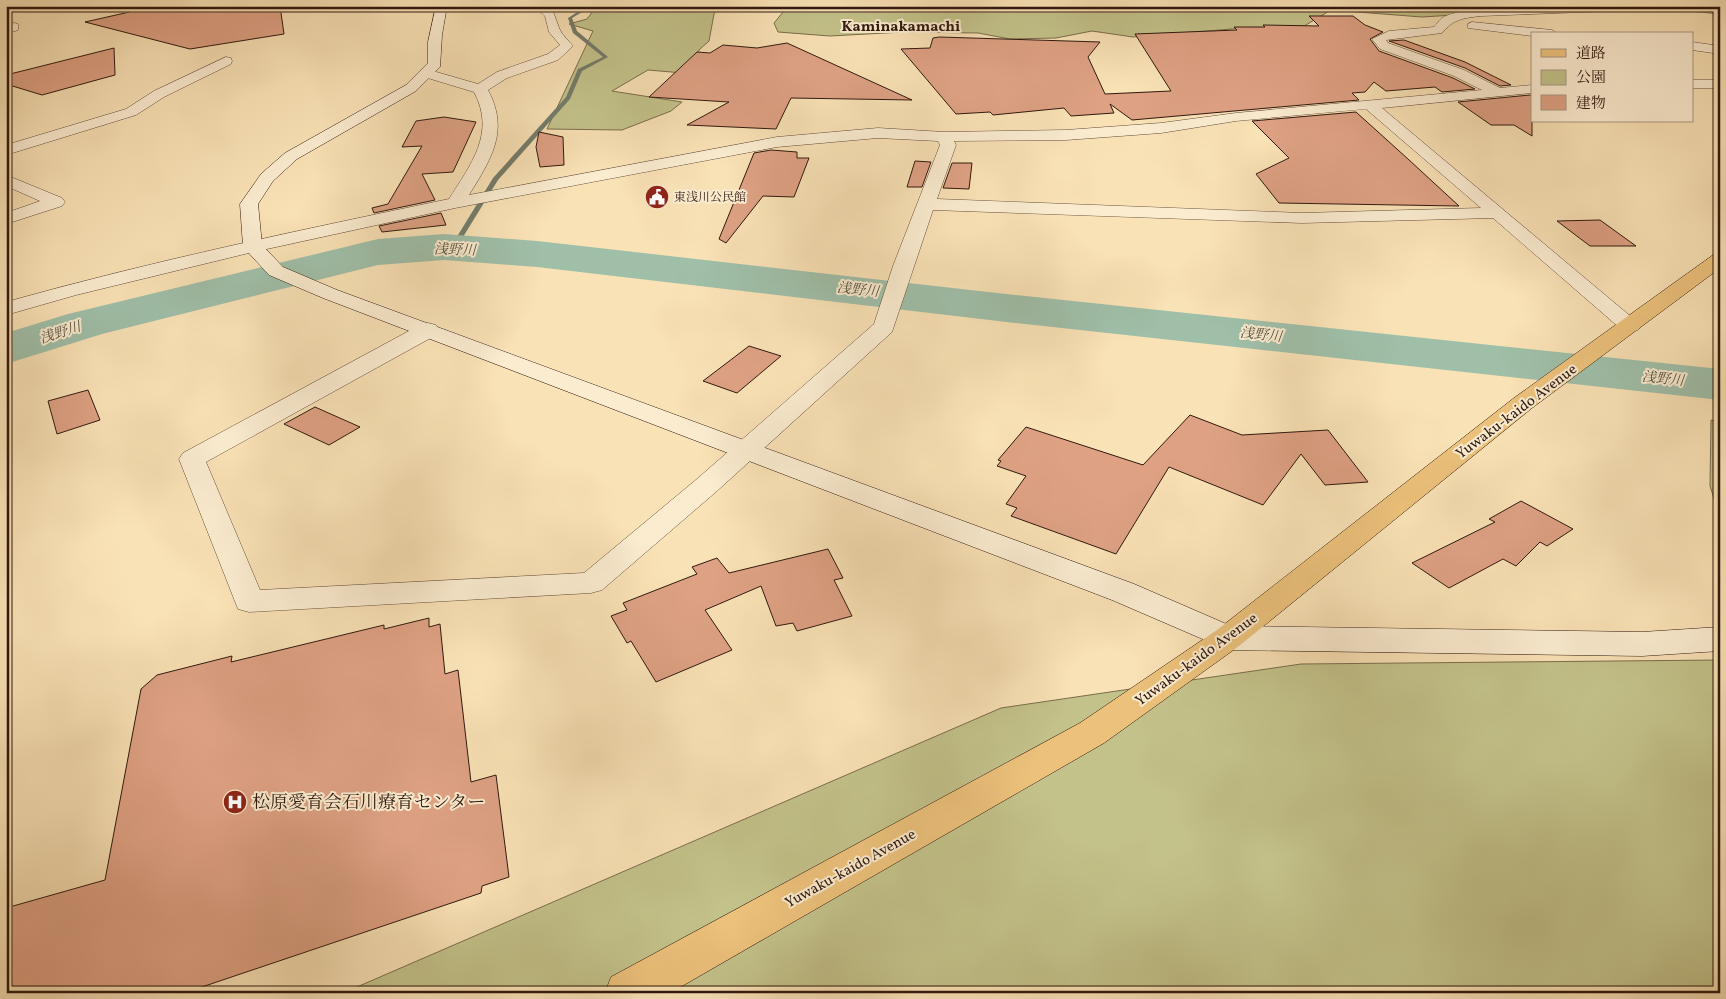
<svg xmlns="http://www.w3.org/2000/svg" width="1726" height="999" viewBox="0 0 1726 999" font-family="Vollkorn,'Noto Serif JP',serif">
<rect width="100%" height="100%" fill="#f9e2b6"/>
<filter id="stains"><feTurbulence type="fractalNoise" baseFrequency=".004" numOctaves="4"/><feColorMatrix values="0 0 0 0 .2 0 0 0 0 .09 0 0 0 0 .02 0 0 0 .5 -.17"/></filter>
<radialGradient id="worn" r=".72"><stop offset=".6" stop-color="#630" stop-opacity="0"/><stop offset="1" stop-color="#630" stop-opacity=".3"/></radialGradient>
<g fill="#c3c28a" stroke="#7a6d4c">
<polygon points="597,6 719,6 714,14 709,41 700,49 683,73 648,70 612,91 682,102 671,111 622,130 547,129 593,31 569,24 587,19"/>
<polygon points="788,6 1720,6 1720,14 1681,10 1567,8 1422,17 1331,10 1301,28 1244,28 1133,37 1092,31 1056,38 1010,39 978,33 904,32 830,36 778,32 774,23"/>
<polygon points="1711,420 1720,422 1720,517 1710,486"/>
<polygon points="1720,660 1720,993 343,993 1001,708 1301,664"/>
</g>
<g fill="none" stroke-linecap="round" stroke-linejoin="round">
<polygon fill="#737c6b" fill-rule="evenodd" points="587,6 592,6 572,18 577,31 608,57 582,71 570,99 498,180 463,237 446,248 442,248 442,246 458,235 493,178 566,97 578,69 603,57 573,33 568,18"/>
<polygon fill="#9fbfa9" fill-rule="evenodd" points="444,234 537,241 1015,295 1720,369 1720,400 1015,323 537,267 444,260 378,265 102,334 6,364 6,333 68,314 378,239"/>
</g>
<g fill="#dea184" stroke="#30180e">
<polygon points="156,6 280,6 284,34 190,49 85,22"/>
<polygon points="1309,16 1353,16 1365,25 1383,32 1370,39 1379,51 1453,78 1475,89 1442,92 1435,87 1386,91 1374,82 1365,92 1352,93 1359,100 1132,120 1110,104 1114,113 1071,116 1064,108 993,115 990,112 956,114 901,49 930,48 933,38 939,37 1100,42 1088,57 1105,94 1171,91 1135,34 1237,30 1234,27 1265,27 1263,25 1319,26"/>
<polygon points="1404,40 1465,62 1511,85 1500,86 1465,68 1389,41"/>
<polygon points="787,43 912,100 791,98 776,129 687,125 729,102 649,97 697,52 710,53 723,45 757,48"/>
<polygon points="114,48 115,75 42,95 6,84 6,75"/>
<polygon points="1530,95 1532,96 1532,136 1514,125 1491,125 1458,102"/>
<polygon points="1356,112 1408,159 1459,206 1279,203 1256,174 1289,158 1252,121"/>
<polygon points="444,117 476,122 453,172 422,174 435,200 374,213 372,208 388,204 422,146 402,147 416,121"/>
<polygon points="539,132 563,137 564,165 540,167 536,147"/>
<polygon points="771,150 797,152 797,158 809,158 794,197 763,196 726,243 719,239 754,153"/>
<polygon points="915,161 931,162 922,187 907,187"/>
<polygon points="952,163 972,163 969,189 943,188"/>
<polygon points="441,213 446,225 382,232 379,226"/>
<polygon points="1600,220 1636,246 1590,246 1557,221"/>
<polygon points="749,346 781,356 737,393 703,381"/>
<polygon points="88,390 100,420 57,434 48,401"/>
<polygon points="315,407 360,427 329,445 284,424"/>
<polygon points="1190,415 1242,435 1328,430 1368,482 1325,485 1301,454 1263,505 1169,467 1116,554 1011,516 1017,508 1006,504 1026,476 997,466 1001,461 998,460 1026,427 1143,465"/>
<polygon points="1521,501 1573,529 1547,546 1540,542 1516,566 1503,559 1449,588 1412,563 1495,522 1489,519"/>
<polygon points="828,549 843,578 834,580 852,616 797,631 793,623 776,626 761,586 705,610 732,650 656,682 631,641 627,643 611,616 627,610 623,603 697,574 692,567 717,558 729,573"/>
<polygon points="429,618 429,627 440,624 445,674 458,670 471,782 496,775 509,877 482,886 481,893 184,993 6,993 6,908 105,880 141,689 157,675 232,656 231,662 384,625 384,629"/>
</g>
<g fill="none" stroke-linecap="round" stroke-linejoin="round">
<g stroke="#624a38" stroke-width="1">
<g id="street">
<path d="M533,6C556,6 552,11 560,30C563,36 569,41 573,46L558,60L507,78L488,90C510,131 491,159 469,195L777,137L878,128L944,132L1066,130L1161,123L1236,113L1482,90L1454,76L1380,49L1372,39L1389,31L1434,27C1437,24 1439,20 1442,18C1474,0 1622,6 1666,6L1661,9L1481,16C1464,18 1453,19 1442,33L1386,40L1388,43L1464,70L1500,88L1532,85V93L1382,108L1641,325L1638,330L1630,332L1622,330L1493,218L1302,223L933,210L892,332L717,491L602,590L591,593L249,612L238,609L179,459L183,453L420,325L428,323L436,325L439,330L436,335L206,462L260,590L584,573L697,479L874,324L893,266L940,145L938,141L878,138L777,147L455,208L253,252L76,295L6,315V302C152,261 301,230 449,199C471,164 496,133 474,92L421,76L419,73L426,69L478,84L497,72L548,54L560,45L549,32L545,16ZM1366,109L1481,208L1302,213L937,199L956,145L954,141L1066,140L1161,133L1236,121Z"/>
<polygon points="1472,22 1552,30 1558,34 1532,34 1532,36 1468,28 1468,24"/>
<polygon points="14,23 18,24 18,30 6,34 6,26"/>
<polygon points="1692,42 1720,46 1720,54 1692,50"/>
<polygon points="226,57 231,58 232,61 231,64 164,97 136,115 6,155 6,145 126,109 154,91"/>
<rect x="1692" y="80" width="28" height="8"/>
<polygon points="6,175 62,198 65,202 62,206 6,224 6,213 40,201 6,186"/>
</g>
</g>
<g stroke="#30180e" stroke-width="1">
<polygon id="secondary" points="436,6 447,6 442,35 440,67 416,91 297,159 273,181 258,204 262,245 283,267 337,290 1134,584 1231,626 1642,632 1720,627 1720,651 1642,656 1228,650 1112,600 323,298 269,275 246,250 243,246 240,204 261,174 285,153 406,85 428,63 428,42"/>
</g>
<g stroke="#30180e" stroke-width="1">
<polygon id="primary" points="1720,253 1720,268 1532,408 1239,646 1104,743 670,993 605,993 611,977 1080,723 1217,630 1514,398 1713,255"/>
</g>
<use href="#street" fill="#fbecd0" fill-rule="evenodd"/>
<use href="#secondary" fill="#fbecd0" fill-rule="evenodd"/>
<use href="#primary" fill="#ecc17b" fill-rule="evenodd"/>
</g>
<defs>
<g id="civic-disc" transform="scale(1.25)"><circle r="9.5" fill="#8f2418" stroke="#fbecd0"/><path d="M-.6-6.5H3V-4.5H.6V-3L4-1V1h2V6H-6V1h2V-1L-.6-3ZM-1.2 2.5V6h2.4V2.5Z" fill="#fff"/></g>
<g id="hospital-disc" transform="scale(1.25)"><circle r="9.5" fill="#8f2418" stroke="#fbecd0"/><path d="M-5-5h3v3.5h4V-5h3V5h-3V1.5h-4V5h-3Z" fill="#fff"/></g>
</defs>
<g fill-rule="evenodd">
<use href="#civic-disc" x="657" y="197"/>
<use href="#hospital-disc" x="235" y="802"/>
</g>
<g text-anchor="middle" stroke-width="4" stroke-linejoin="round" paint-order="stroke">
<g font-size="12" fill="#30180e" stroke="#fbecd0" text-anchor="start">
<text x="674" y="201">東浅川公民館</text>
</g>
<g font-size="14" font-style="italic" fill="#575244" stroke="#fbecd0">
<text transform="translate(455 249) rotate(2)" y="5">浅野川</text>
<text transform="translate(858 289) rotate(6)" y="5">浅野川</text>
<text transform="translate(60 332) rotate(-18)" y="5">浅野川</text>
<text transform="translate(1261 334) rotate(6)" y="5">浅野川</text>
<text transform="translate(1663 378) rotate(6)" y="5">浅野川</text>
</g>
<g font-size="15" font-weight="bold" fill="#30180e" stroke="#fbecd0">
<text x="901" y="31">Kaminakamachi</text>
</g>
<g font-size="15" fill="#30180e" stroke="#fbecd0">
<text transform="translate(1516 411) rotate(-37)" y="5">Yuwaku-kaido Avenue</text>
<text transform="translate(1196 659) rotate(-36)" y="5">Yuwaku-kaido Avenue</text>
<text transform="translate(850 868) rotate(-29)" y="5">Yuwaku-kaido Avenue</text>
</g>
<g font-size="18" fill="#30180e" stroke="#fbecd0" text-anchor="start">
<text x="252" y="808">松原愛育会石川療育センター</text>
</g>
</g>
<rect width="1726" height="999" fill="none" stroke="#f9e2b6" stroke-width="25"/>
<rect x="8" y="8" width="1711" height="984" fill="none" stroke="#30180e" stroke-width="2.5"/>
<rect x="12" y="12" width="1701" height="974" fill="none" stroke="#30180e"/>
<rect x="1531" y="32" width="162" height="90" fill="#fbecd0" stroke="#aa9782"/>
<rect x="1541" y="49" width="25" height="8" fill="#ecc17b" stroke="#aa9782"/>
<text x="1576" y="58" font-size="15" fill="#30180e">道路</text>
<rect x="1541" y="70" width="25" height="15" fill="#c3c28a" stroke="#aa9782"/>
<text x="1576" y="82" font-size="15" fill="#30180e">公園</text>
<rect x="1541" y="95" width="25" height="15" fill="#dea184" stroke="#aa9782"/>
<text x="1576" y="108" font-size="15" fill="#30180e">建物</text>
<rect width="100%" height="100%" filter="url(#stains)"/>
<rect width="100%" height="100%" fill="url(#worn)"/>
</svg>
